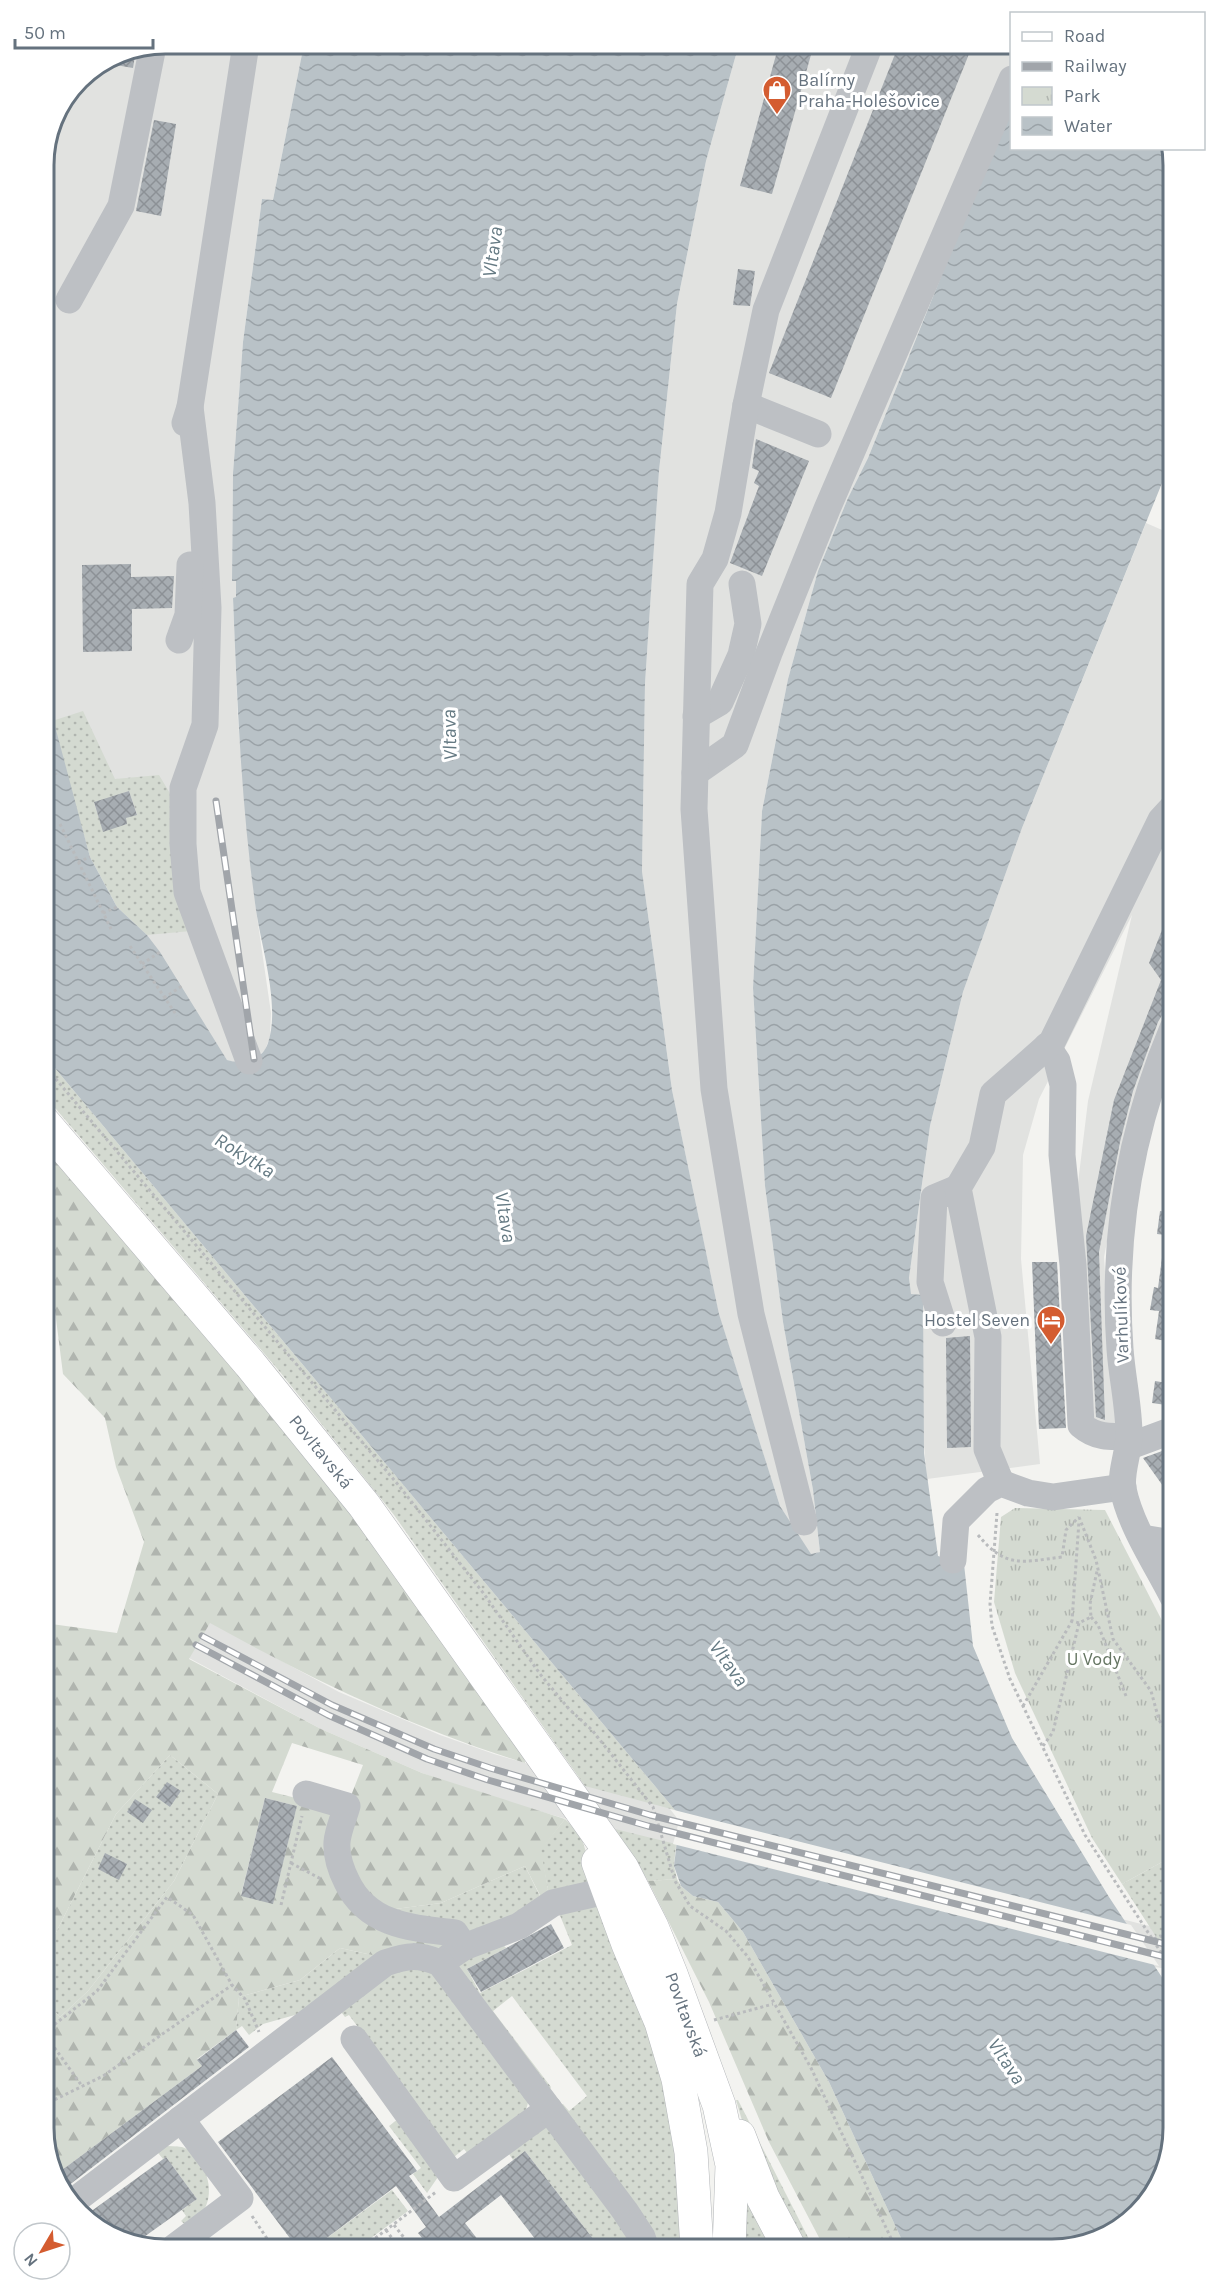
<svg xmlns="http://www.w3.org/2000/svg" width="1217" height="2293" viewBox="0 0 1217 2293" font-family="Karla,sans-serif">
<defs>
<pattern id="grass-dots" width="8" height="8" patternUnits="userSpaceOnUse" patternTransform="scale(1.5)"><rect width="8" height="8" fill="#d4dad1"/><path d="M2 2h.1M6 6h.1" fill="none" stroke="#b0b5af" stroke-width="1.8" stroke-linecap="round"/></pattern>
<pattern id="forest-firs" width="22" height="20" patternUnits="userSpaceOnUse" patternTransform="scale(1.5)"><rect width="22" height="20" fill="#d4dad1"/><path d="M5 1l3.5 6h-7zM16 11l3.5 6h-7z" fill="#b0b5af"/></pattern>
<pattern id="park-tufts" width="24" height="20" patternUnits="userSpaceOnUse" patternTransform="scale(1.5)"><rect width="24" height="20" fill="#d4dad1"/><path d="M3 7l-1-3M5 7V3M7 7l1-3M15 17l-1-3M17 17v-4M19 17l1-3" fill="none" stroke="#b0b5af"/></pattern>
<pattern id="water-waves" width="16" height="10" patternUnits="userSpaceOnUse" patternTransform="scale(1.5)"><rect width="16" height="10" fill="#b9c2c7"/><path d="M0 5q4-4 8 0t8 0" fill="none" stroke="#9aa2a7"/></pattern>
<pattern id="building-cross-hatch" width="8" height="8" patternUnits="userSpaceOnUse" patternTransform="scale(1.5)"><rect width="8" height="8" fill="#a7adb2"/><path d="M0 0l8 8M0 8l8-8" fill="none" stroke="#8c9196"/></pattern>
</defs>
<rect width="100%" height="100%" fill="#f3f3f0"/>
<g fill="#e1e2e0">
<polygon points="165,44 304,44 273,200 262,199 243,342 233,473 232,581 236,581 236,598 233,598 238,721 255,903 271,1013 270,1037 265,1050 254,1059 239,1064 227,1060 147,935 117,907 78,806 44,685 44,157 53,118 79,79 119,53"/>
<polygon points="739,44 1011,44 1011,103 868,458 848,498 818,571 788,679 762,811 753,988 765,1186 783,1322 813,1490 820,1552 811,1555 780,1506 719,1315 672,1090 642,871 645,684 659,471 677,304 706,161"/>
<polygon points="1173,521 1173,1011 1154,1051 1127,1138 1104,1257 1116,1429 1078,1434 1068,1265 1088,1101 1132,915 1039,1099 1023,1155 1021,1259 1040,1464 927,1479 909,1278 930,1126 963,992 1022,828 1146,523 1169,533"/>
<polygon points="210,1622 339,1692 440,1735 494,1754 653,1800 1173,1932 1173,1970 1113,1960 644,1841 483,1795 422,1773 321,1729 189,1658"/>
</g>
<g fill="url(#grass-dots)" fill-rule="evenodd">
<path d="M83,711L115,779L159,775L171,795L191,931L147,935L117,907L90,857L52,721ZM129,791L137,814L126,818L127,824L103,831L94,803Z"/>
<polygon points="44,1055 675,1810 585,1786 394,1515 280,1372 44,1095"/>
<polygon points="170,1755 218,1794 174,1881 88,1991 60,2017 44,1999 44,1956 116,1814"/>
<polygon points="565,1819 580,1833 596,1884 462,1941 380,1911 441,1903 525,1866 541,1898 548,1889 540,1850"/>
<polygon points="615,1829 676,1844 674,1866 677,1879 648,1881"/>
<polygon points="1173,1856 1173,1963 1122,1884"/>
<polygon points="574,1907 603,1907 633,1984 671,2102 686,2249 649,2249 554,2105 563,2104 569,2111 587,2096 512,1996 493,2011 551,2087 547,2096 453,1967 499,1940 506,1948 467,1969 480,1993 572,1945 559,1913"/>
<polygon points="340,1948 381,1957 309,2011 263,2024 249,2035 242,2026 236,2030 239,1997 300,1980"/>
<polygon points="428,1967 529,2099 526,2110 468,2154 464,2149 454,2157 349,2015 345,2017 338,2008 392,1969"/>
<polygon points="736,2100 738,2100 814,2249 801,2249 749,2144"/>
<polygon points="398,2119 440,2174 427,2193 413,2174 421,2168 389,2126"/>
<polygon points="548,2127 616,2213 635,2249 601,2249 525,2151 513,2160 509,2154 529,2128"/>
<path d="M163,2146C169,2146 176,2146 182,2147C203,2154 215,2186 206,2206C203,2213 192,2220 186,2225L181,2221L186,2216L182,2210L197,2199L166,2157L163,2159L154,2148Z"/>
<polygon points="392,2190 408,2211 356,2249 312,2249"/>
<polygon points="745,2197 774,2249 741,2249"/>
</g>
<g fill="url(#forest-firs)" fill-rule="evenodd">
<path d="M44,1145L224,1348L395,1573L524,1749L525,1763C413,1728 311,1679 210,1623L189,1659L321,1729L422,1773L565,1819L541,1850L548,1889L542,1899L525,1866L441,1903L380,1911L447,1942L448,1951L381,1957L340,1948L300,1980L239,1997L236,2030L197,2059L202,2066L54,2176L44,2128V1999L60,2017L88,1991L174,1881L218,1794L170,1755L116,1814L44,1956V1623L117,1633L144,1542L116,1467L105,1418L63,1374L53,1295L44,1304ZM292,1743L363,1765L347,1806L340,1809L272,1792ZM265,1798L297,1806L273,1903L241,1895Z"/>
<polygon points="677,1879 681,1886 693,1896 718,1902 743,1932 829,2082 906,2249 825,2249 769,2142 709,2002 648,1881"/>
</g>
<polygon fill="url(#park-tufts)" points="1015,1508 1105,1510 1173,1642 1173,1856 1122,1884 1092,1838 1015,1673 994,1602 1001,1517"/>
<path fill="url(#water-waves)" d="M304,44H739L706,161L677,304L659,471L645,684L642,871L672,1090L719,1314L780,1506L811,1554L820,1552L813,1490L783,1322L765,1186L753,988L762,811L788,679L818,571L848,498L868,458L1011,103L1012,148L1170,149L1173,165V456L1022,828L963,992L930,1126L909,1278L911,1294L923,1295L924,1453L938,1556L964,1564L973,1646L1012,1738L1109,1897L1173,1994V2128L1153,2196L1099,2240L1052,2249H906L829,2082L743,1932L718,1902L693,1896L681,1886L674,1866L680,1816L44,1055V685L90,857L117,907L147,935L160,952L227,1060C242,1065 262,1061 268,1043C281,1004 260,944 255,903C241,802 237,699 233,598L236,597V581H232L233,473L243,342L262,199L273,200Z"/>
<polygon fill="#f3f3f0" points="670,1809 1131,1925 1159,1966 673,1844 678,1825 677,1818"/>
<g fill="url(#building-cross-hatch)">
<polygon points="779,44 814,44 772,194 740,186"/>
<polygon points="899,44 973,44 831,398 769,373"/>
<polygon points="136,49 133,68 104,63 119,53"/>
<polygon points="154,120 176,124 161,216 136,211"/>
<polygon points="738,269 755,271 750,306 733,305"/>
<polygon points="756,439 809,461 762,576 730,563 759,486 754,483 759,471 752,468"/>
<polygon points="131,564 131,577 174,576 172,608 132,609 132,651 83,652 82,565"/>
<polygon points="129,791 137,815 126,818 127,824 103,832 94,802"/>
<polygon points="1173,902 1173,997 1158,1022 1133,1091 1120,1142 1099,1252 1105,1420 1096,1417 1086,1236 1114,1100 1161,980 1149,963"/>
<polygon points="1160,1211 1173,1213 1173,1236 1157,1234"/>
<polygon points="1164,1243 1173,1244 1173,1342 1155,1339 1159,1311 1150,1310 1154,1287 1158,1288"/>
<polygon points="1032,1262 1057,1262 1066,1428 1039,1429"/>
<polygon points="970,1336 971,1447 947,1448 946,1338"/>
<polygon points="1155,1381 1173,1384 1173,1406 1152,1403"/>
<polygon points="1173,1447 1173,1500 1143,1458"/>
<polygon points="167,1782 181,1791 170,1807 156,1797"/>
<polygon points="265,1798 297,1806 273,1904 241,1896"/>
<polygon points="135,1799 152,1810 143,1823 127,1812"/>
<polygon points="105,1853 127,1864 119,1880 98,1869"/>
<polygon points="551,1924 564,1948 481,1992 467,1969"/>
<polygon points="236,2030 249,2047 64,2189 54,2176 202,2066 197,2060"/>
<polygon points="332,2057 417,2171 409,2176 439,2217 525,2151 601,2249 543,2249 501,2195 465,2223 485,2249 431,2249 418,2233 426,2227 396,2186 312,2249 298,2249 218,2142"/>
<polygon points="166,2157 197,2199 137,2242 97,2229 86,2215"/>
</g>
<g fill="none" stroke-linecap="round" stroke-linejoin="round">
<g stroke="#b3b6b9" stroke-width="34">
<g id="major">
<path id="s1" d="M44,1123L250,1364L364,1505L622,1868L652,1927L671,1974L719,2105L732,2165L729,2249"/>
<polyline points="598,1862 628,1944 661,2022 678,2079 691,2152 697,2249"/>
<polyline points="739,2136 763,2198 790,2249"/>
</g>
</g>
<g stroke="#b9bbbd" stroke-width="3" stroke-dasharray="3 3" stroke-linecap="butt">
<polyline points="44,723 52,721"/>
<polyline points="44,739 56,775"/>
<polyline points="60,824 111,929"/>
<polyline points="78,862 90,857"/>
<polyline points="103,913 117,907"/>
<polyline points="130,946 177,1016"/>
<polyline points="142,964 160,952"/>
<polyline points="164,998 182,986"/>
<polyline points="44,1065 400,1487 484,1594 540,1674 569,1709 592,1730 653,1807 675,1881 690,1906 726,1931 748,1957 811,2068 896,2249"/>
<polyline points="997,1513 990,1604 992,1626 1010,1679 1085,1835 1173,1971"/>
<polyline points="1079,1517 1096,1560 1113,1639 1151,1691 1159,1720 1173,1741"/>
<path d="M978,1535C1006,1569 1022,1562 1062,1557L1066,1530L1079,1517"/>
<polyline points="1091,1617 1098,1625 1126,1696"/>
<polyline points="1079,1623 1072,1621 1079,1521"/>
<polyline points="1023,1706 1072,1621"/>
<polyline points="1043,1746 1053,1732 1079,1623 1091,1617 1090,1604 1097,1571"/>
<polyline points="291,1863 321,1879"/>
<polyline points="281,1905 302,1816"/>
<polyline points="1154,1939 1160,1936 1173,1939"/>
<polyline points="714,2020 773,2004"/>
<polyline points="44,2030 50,2028 97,1991 167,1897 193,1915 232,1985 245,1999 259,2032"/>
<polyline points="44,2033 82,2086"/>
<polyline points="44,2105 103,2076 232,1985"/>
<polyline points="252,2216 274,2249"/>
<polyline points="394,2225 413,2249"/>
<polyline points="386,2230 400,2249"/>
<polyline points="361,2249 436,2192"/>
</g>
<g stroke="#bdc0c4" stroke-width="27">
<polyline points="69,300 121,206 153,46"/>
<polyline points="746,405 818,434"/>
<polyline points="190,407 202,503 208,608 205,725 183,788 183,844 187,892 249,1061"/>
<polyline points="185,423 190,407 246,44"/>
<polyline points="179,640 188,615 190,565"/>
<polyline points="696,716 720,702 741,655 748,624 742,584"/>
<polyline points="695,773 735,745 769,653 827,509 1012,79"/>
<path d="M1047,1046L1057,1061L1063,1085L1062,1155L1073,1265L1081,1425C1096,1438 1110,1437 1129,1436"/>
<polyline points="943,1323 930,1282 934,1198 958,1188"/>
<polyline points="1127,1447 1173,1430"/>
<polyline points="1001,1483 987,1449 988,1337 958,1188 982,1147 993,1094 1052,1042 1161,820 1173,807"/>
<polyline points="804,1522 751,1314 714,1089 694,809 700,584 715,559 728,513 746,405 766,310 870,44"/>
<polyline points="1142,1538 1173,1543"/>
<polyline points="953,1560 956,1521 987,1490 1001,1483 1028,1493 1053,1497 1123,1487"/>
<path d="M1173,1597C1156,1563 1131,1527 1123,1489C1120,1473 1129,1452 1129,1435C1129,1407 1122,1377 1120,1349C1112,1238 1130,1130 1173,1028"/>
<path d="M306,1794L347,1806C344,1817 338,1830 337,1842C336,1856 341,1870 347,1882C368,1926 413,1928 455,1933L464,1947"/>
<polyline points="449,1957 464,1947 519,1926 553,1903 610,1890"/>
<polyline points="354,2039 454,2178 549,2109"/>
<path d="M74,2201L385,1963C409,1955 417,1954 440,1963L625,2211L642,2237L646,2249"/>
<polyline points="172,2249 240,2198 181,2119"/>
</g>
<use href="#major" stroke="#fff" stroke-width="33"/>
<g stroke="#a1a5aa" stroke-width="7">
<g id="rail">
<polyline points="216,801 254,1059"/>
<polyline points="202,1636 332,1705 434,1749 490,1768 650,1815 1173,1946"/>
<polyline points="196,1645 328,1715 427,1759 488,1780 648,1826 1173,1959"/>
</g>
</g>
<use href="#rail" stroke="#fff" stroke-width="4.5" stroke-dasharray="14" stroke-linecap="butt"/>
</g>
<defs>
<g id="shop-pin" transform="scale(1.5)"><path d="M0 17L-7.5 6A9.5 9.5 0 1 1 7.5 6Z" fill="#d45c30" stroke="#fff"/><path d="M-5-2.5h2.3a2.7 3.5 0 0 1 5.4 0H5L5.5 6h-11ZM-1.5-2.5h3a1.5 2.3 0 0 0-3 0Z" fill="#fff"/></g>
<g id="hotel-pin" transform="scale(1.5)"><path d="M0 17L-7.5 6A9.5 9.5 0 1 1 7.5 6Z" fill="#d45c30" stroke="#fff"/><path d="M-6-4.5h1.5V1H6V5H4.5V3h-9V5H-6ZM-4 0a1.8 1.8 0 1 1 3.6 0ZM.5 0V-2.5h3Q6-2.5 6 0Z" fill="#fff"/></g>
</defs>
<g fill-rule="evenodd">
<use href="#shop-pin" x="777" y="90"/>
<use href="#hotel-pin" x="1051" y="1320"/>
</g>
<g text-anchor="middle" stroke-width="6" stroke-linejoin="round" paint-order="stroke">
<g font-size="18" fill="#65727e" stroke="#fff" text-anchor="start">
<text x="798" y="86">Balírny<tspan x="798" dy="21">Praha-Holešovice</tspan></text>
<text x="1030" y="1326" text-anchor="end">Hostel Seven</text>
</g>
<g font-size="18" fill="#65727e" stroke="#fff">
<text transform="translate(1121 1315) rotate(-92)" y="6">Varhulíkové</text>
<text dy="6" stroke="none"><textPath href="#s1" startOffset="430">Povltavská</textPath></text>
<text dy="6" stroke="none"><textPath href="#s1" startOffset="1104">Povltavská</textPath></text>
</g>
<g font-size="18" fill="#667663" stroke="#fff">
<text x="1094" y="1665">U Vody</text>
</g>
<g font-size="20" font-style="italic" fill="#657a83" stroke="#fff">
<text transform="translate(492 252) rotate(-82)" y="7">Vltava</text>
<text transform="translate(449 735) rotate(-92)" y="7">Vltava</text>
<text transform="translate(245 1155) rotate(32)" y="7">Rokytka</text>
<text transform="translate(506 1217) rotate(81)" y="7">Vltava</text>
<text transform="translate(729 1663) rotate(54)" y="7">Vltava</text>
<text transform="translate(1007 2061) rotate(56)" y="7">Vltava</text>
</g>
</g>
<path d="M0 0H1217V2293H0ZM165 54H1052A111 111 0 0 1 1163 165V2128A111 111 0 0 1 1052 2239H165A111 111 0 0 1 54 2128V165A111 111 0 0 1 165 54Z" fill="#fff" fill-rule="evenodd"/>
<path fill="none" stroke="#65727e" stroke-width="3" d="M165 54H1052A111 111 0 0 1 1163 165V2128A111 111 0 0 1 1052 2239H165A111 111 0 0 1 54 2128V165A111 111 0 0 1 165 54Z"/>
<rect x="1010" y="12" width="195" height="138" fill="#ffffff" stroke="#c1c7cb" stroke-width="1.5"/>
<rect x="1022" y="32" width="30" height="9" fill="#ffffff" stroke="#c1c7cb" stroke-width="1.5"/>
<text x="1064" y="42" font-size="18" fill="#65727e">Road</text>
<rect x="1022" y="62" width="30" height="9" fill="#a1a5aa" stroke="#c1c7cb" stroke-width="1.5"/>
<text x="1064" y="72" font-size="18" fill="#65727e">Railway</text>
<rect x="1022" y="87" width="30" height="18" fill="url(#park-tufts)" stroke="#c1c7cb" stroke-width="1.5"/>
<text x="1064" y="102" font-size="18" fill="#65727e">Park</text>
<rect x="1022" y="117" width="30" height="18" fill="url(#water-waves)" stroke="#c1c7cb" stroke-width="1.5"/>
<text x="1064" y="132" font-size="18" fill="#65727e">Water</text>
<g transform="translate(42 2251) rotate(231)"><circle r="28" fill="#ffffff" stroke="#c1c7cb" stroke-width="1.5"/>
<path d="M0-4.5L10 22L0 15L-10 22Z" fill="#d45c30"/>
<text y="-9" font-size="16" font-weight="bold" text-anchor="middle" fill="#65727e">N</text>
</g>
<path d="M15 39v9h138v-9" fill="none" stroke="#65727e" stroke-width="3"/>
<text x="24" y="39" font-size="18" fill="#65727e" stroke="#ffffff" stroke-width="4.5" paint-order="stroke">50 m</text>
</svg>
